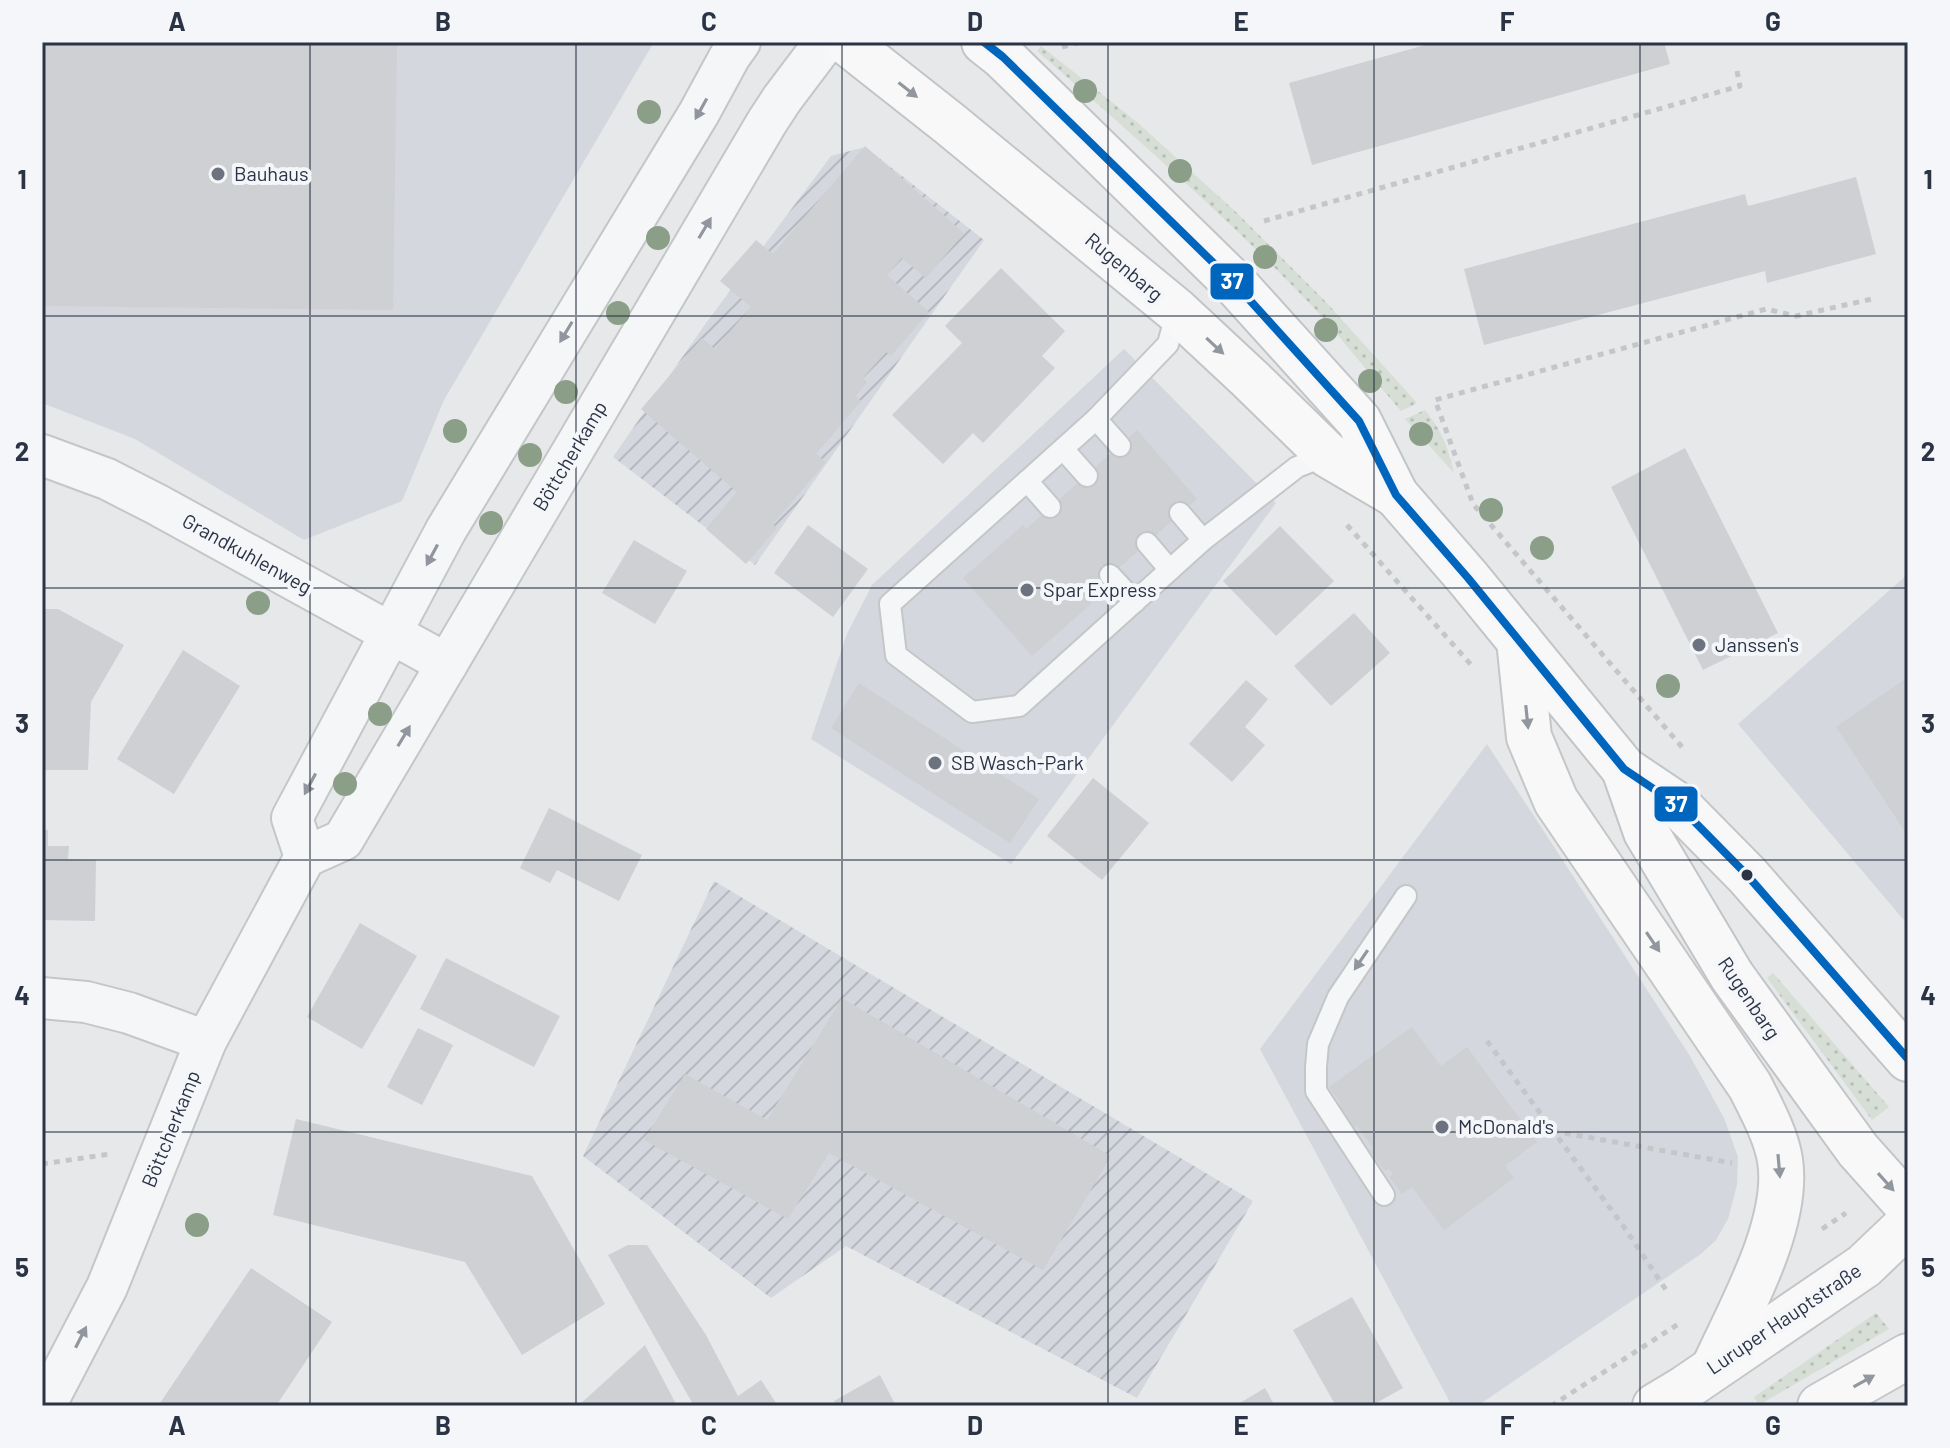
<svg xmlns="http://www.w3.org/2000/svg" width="1950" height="1448" viewBox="0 0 1950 1448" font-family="Barlow,sans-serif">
<defs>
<pattern id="industrial-furrows" width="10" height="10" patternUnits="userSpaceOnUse" patternTransform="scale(2)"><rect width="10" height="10" fill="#d4d7dd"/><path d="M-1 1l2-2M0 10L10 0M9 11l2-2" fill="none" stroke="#b6b9bf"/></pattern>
<pattern id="grass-dots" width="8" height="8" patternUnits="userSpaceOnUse" patternTransform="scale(2)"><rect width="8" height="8" fill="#d6ded6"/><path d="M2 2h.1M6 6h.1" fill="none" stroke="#b8bfb9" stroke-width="1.8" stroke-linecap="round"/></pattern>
</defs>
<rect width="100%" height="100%" fill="#e6e8ea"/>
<g fill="#d4d7dd">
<polygon points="42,42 654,42 444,400 402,501 304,540 135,439 42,403"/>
<polygon points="1124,349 1276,503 1011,864 811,739 847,634 872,585"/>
<polygon points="1908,574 1908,925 1738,724"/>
<polygon points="1487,744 1690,1056 1724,1118 1738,1157 1737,1185 1728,1219 1716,1240 1701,1254 1477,1406 1452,1406 1260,1049"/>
</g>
<g fill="url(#industrial-furrows)">
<polygon points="865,147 984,240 755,565 613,457 706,323 831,156"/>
<polygon points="714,881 1253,1201 1137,1398 846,1246 771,1298 583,1156"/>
</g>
<g fill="url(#grass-dots)">
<path d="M1041,46L1138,123L1238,214L1325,301L1417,403L1401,411C1372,377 1344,341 1314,308C1227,217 1132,134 1037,51Z"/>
<path d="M1425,410C1443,433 1447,445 1454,473L1405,419Z"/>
<polygon points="1773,973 1889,1107 1872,1120 1767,978"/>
<polygon points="1876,1313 1889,1329 1759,1405 1754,1397"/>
</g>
<g fill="#ced0d3">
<polygon points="42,42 397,42 393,310 42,306"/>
<polygon points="1436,42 1664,42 1670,64 1312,165 1289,83"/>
<polygon points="865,146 964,233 926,278 902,258 887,275 929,312 891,356 886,352 863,378 867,382 856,396 861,401 816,454 826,462 773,524 777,528 746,564 706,529 737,492 641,409 702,338 715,349 751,307 720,281 756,240 773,254"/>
<polygon points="1856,177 1876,254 1767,283 1765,271 1484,345 1464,269 1745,194 1748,206"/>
<polygon points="1001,268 1065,331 1042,356 1055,368 983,443 973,433 943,464 892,415 962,343 945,326"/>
<polygon points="1137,430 1197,499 1086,597 1092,603 1032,656 963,578 1023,525 1026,529"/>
<polygon points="1685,448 1778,633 1703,670 1611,487"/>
<polygon points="808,525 868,569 833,617 774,573"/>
<polygon points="1280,526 1334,581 1276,636 1223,581"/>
<polygon points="634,540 687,571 655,624 602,593"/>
<polygon points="42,609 58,609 124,645 91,702 88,770 42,770"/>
<polygon points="1354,613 1390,653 1331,706 1294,666"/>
<polygon points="183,650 240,686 174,794 117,759"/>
<polygon points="1908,677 1908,836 1836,727"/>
<polygon points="1246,680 1268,699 1245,727 1265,745 1232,782 1189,744"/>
<polygon points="859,683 1039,799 1010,843 831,728"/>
<polygon points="1093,778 1149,823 1102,880 1047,836"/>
<polygon points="549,808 642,855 619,901 557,870 550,883 520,868"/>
<polygon points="42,830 48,830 48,846 69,846 68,859 96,860 95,921 42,920"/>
<polygon points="360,923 417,956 362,1049 307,1017"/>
<polygon points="446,958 560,1016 534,1067 420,1009"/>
<polygon points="842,998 1111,1156 1043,1270 829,1153 788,1219 644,1140 685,1074 767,1120"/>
<polygon points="1412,1027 1441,1066 1467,1047 1537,1142 1505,1166 1514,1178 1444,1230 1412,1187 1402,1194 1389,1177 1393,1174 1389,1169 1385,1171 1370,1151 1373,1148 1357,1126 1354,1128 1338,1106 1341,1104 1329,1087"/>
<polygon points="418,1028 453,1045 422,1105 387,1087"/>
<polygon points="296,1119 532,1176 605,1304 522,1355 465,1262 273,1215"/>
<polygon points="628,1245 647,1245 706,1335 738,1396 761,1380 778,1406 694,1406 608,1255"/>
<polygon points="251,1268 332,1322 276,1406 158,1406"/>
<polygon points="1352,1297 1403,1388 1371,1406 1336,1406 1293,1330"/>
<polygon points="645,1345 677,1406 578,1406"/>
<polygon points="880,1375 896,1406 836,1406 834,1401"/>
<polygon points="1265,1388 1275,1406 1235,1406"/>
</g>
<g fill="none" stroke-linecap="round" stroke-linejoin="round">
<g stroke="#c4c6c8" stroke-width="24">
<g id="lane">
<polyline points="1177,311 1168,344 1096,419 890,604 896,655 972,712 1019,706 1203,540 1297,467 1328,455"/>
<polyline points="1096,419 1120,446"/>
<polyline points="1063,449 1087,476"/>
<polyline points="1027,481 1050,507"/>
<polyline points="1180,513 1203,540"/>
<polyline points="1147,543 1170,570"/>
<polyline points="1110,575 1135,602"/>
<polyline points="1384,1195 1316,1091 1316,1067 1318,1044 1338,997 1406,896"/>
</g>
</g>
<g stroke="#c4c6c8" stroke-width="44">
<g id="street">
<polyline points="42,455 107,479 156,504 447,664"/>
<polyline points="305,857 292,818 446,530 699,113 730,56 740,42"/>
<polyline points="42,998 86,1002 129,1013 206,1041"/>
<polyline points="45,1406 107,1287 206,1041 305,857 343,840 767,122 782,99 825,42"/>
</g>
</g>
<g stroke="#c4c6c8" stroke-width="48">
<g id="secondary">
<path d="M1519,640L1529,737L1556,801L1750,1086C1761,1108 1776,1135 1780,1160C1790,1223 1740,1310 1714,1367"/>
<polyline points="1655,1406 1685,1388 1864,1266 1908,1224"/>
<polyline points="1820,1406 1908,1356"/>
</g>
</g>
<g stroke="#c2c5c8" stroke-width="48">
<g id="primary">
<polyline points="846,42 950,124 1177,311 1250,379 1328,455 1396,495"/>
<polyline points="984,42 1003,57 1237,286 1359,421 1396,495 1468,578 1624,769 1679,806 1747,875 1908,1059"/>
<polyline points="1624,769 1646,832 1732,976 1858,1150 1908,1206"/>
</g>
</g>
<g stroke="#c5c6ca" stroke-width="5" stroke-dasharray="6 6" stroke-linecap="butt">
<polyline points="1062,47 1081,42"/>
<polyline points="1264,221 1740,86 1737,71"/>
<polyline points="1347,525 1473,667"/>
<polyline points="1682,747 1473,504 1435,400 1766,309 1796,316 1872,299"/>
<polyline points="1487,1041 1624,1227 1666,1290"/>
<polyline points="1553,1131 1732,1163"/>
<polyline points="42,1164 110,1154"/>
<polyline points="1822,1229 1846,1213"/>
<polyline points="1551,1406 1680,1323"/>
</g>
<use href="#lane" stroke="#f5f6f7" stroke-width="20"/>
<use href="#street" stroke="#f5f6f7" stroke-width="40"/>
<use href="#secondary" stroke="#f8f8f8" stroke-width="44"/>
<use href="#primary" stroke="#f8f8f8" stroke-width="44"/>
<g stroke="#f4f6f9" stroke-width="14">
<polyline id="bus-1" points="984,42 1003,57 1237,286 1359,421 1396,495 1468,578 1624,769 1679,806 1747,875 1908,1059"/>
</g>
<use href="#bus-1" stroke="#0065bd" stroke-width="8"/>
</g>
<g fill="#8a9e88">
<circle cx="1085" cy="91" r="12"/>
<circle cx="649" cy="112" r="12"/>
<circle cx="1180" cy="171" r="12"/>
<circle cx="658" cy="238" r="12"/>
<circle cx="1265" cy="257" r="12"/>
<circle cx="618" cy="313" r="12"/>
<circle cx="1326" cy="330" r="12"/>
<circle cx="1370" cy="381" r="12"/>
<circle cx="566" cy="392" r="12"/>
<circle cx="455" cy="431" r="12"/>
<circle cx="1421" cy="434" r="12"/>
<circle cx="530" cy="455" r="12"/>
<circle cx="1491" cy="510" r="12"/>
<circle cx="491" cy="523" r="12"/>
<circle cx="1542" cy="548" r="12"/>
<circle cx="258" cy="603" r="12"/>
<circle cx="1668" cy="686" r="12"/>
<circle cx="380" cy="714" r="12"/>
<circle cx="345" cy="784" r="12"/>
<circle cx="197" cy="1225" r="12"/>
</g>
<defs><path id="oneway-solid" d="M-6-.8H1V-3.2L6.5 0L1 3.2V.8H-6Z" transform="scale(2)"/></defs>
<g fill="#92969e">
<use href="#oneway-solid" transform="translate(908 90) rotate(38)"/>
<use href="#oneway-solid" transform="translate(1215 346) rotate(43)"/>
<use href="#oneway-solid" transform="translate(1527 717) rotate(84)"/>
<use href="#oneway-solid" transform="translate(1653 942) rotate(56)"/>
<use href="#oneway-solid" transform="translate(1779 1166) rotate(85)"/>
<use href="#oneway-solid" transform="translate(1886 1182) rotate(48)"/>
<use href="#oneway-solid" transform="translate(1864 1381) rotate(-29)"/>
</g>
<g fill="#90959e">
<use href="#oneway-solid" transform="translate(701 109) rotate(119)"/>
<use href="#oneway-solid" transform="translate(705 228) rotate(-59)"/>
<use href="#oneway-solid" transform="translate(566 332) rotate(121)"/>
<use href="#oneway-solid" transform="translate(432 555) rotate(118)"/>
<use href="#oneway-solid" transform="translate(404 736) rotate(-59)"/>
<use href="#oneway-solid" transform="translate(310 784) rotate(118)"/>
<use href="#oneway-solid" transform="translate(1361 960) rotate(124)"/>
<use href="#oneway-solid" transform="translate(81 1337) rotate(-63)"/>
</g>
<path fill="none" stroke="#2b3445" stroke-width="2" stroke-opacity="0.55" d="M310,42V1406M576,42V1406M842,42V1406M1108,42V1406M1374,42V1406M1640,42V1406M42,316H1908M42,588H1908M42,860H1908M42,1132H1908"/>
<g fill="#6c737f" stroke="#f4f6f9" stroke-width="3">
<circle cx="218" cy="174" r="8"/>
<circle cx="1027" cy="590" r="8"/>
<circle cx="1699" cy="645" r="8"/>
<circle cx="935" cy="763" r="8"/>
<circle cx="1442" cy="1127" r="8"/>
</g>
<circle fill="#2b3445" stroke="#f4f6f9" stroke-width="3" cx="1747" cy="875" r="7"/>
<g text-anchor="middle" stroke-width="8" stroke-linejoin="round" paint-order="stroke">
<g font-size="20" fill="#2b3445" stroke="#f4f6f9" text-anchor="start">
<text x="234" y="181">Bauhaus</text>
<text x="1043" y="597">Spar Express</text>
<text x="1715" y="652">Janssen's</text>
<text x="951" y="770">SB Wasch-Park</text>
<text x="1458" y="1134">McDonald's</text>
</g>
<g font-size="20" fill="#2b3445" stroke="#f4f6f9">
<text transform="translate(1124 267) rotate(40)" y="7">Rugenbarg</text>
<text transform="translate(570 456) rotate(-59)" y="7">Böttcherkamp</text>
<text transform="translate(247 554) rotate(29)" y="7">Grandkuhlenweg</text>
<text transform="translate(1749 998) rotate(56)" y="7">Rugenbarg</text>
<text transform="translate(171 1129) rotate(-68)" y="7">Böttcherkamp</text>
<text transform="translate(1784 1319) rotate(-34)" y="7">Luruper Hauptstraße</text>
</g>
</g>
<g stroke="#f4f6f9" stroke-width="3">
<rect x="1209" y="262" width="46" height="39" rx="8" fill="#0065bd"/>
<rect x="1653" y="785" width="46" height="38" rx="8" fill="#0065bd"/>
</g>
<g font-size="22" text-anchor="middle" font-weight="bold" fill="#fff">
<text x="1232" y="289">37</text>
<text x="1676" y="812">37</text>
</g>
<rect width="1950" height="1448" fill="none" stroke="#f4f6f9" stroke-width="88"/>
<rect x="44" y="44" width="1862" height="1360" fill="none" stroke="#2b3445" stroke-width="3"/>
<g font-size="26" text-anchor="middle" font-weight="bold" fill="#2b3445">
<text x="177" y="31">A</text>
<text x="443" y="31">B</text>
<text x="709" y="31">C</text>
<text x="975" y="31">D</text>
<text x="1241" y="31">E</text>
<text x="1507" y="31">F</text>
<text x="1773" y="31">G</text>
<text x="22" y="189">1</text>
<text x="1928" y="189">1</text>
<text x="22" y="461">2</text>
<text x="1928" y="461">2</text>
<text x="22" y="733">3</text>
<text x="1928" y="733">3</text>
<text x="22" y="1005">4</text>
<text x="1928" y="1005">4</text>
<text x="22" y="1277">5</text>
<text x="1928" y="1277">5</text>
<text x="177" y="1435">A</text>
<text x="443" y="1435">B</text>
<text x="709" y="1435">C</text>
<text x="975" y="1435">D</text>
<text x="1241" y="1435">E</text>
<text x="1507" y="1435">F</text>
<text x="1773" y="1435">G</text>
</g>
</svg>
